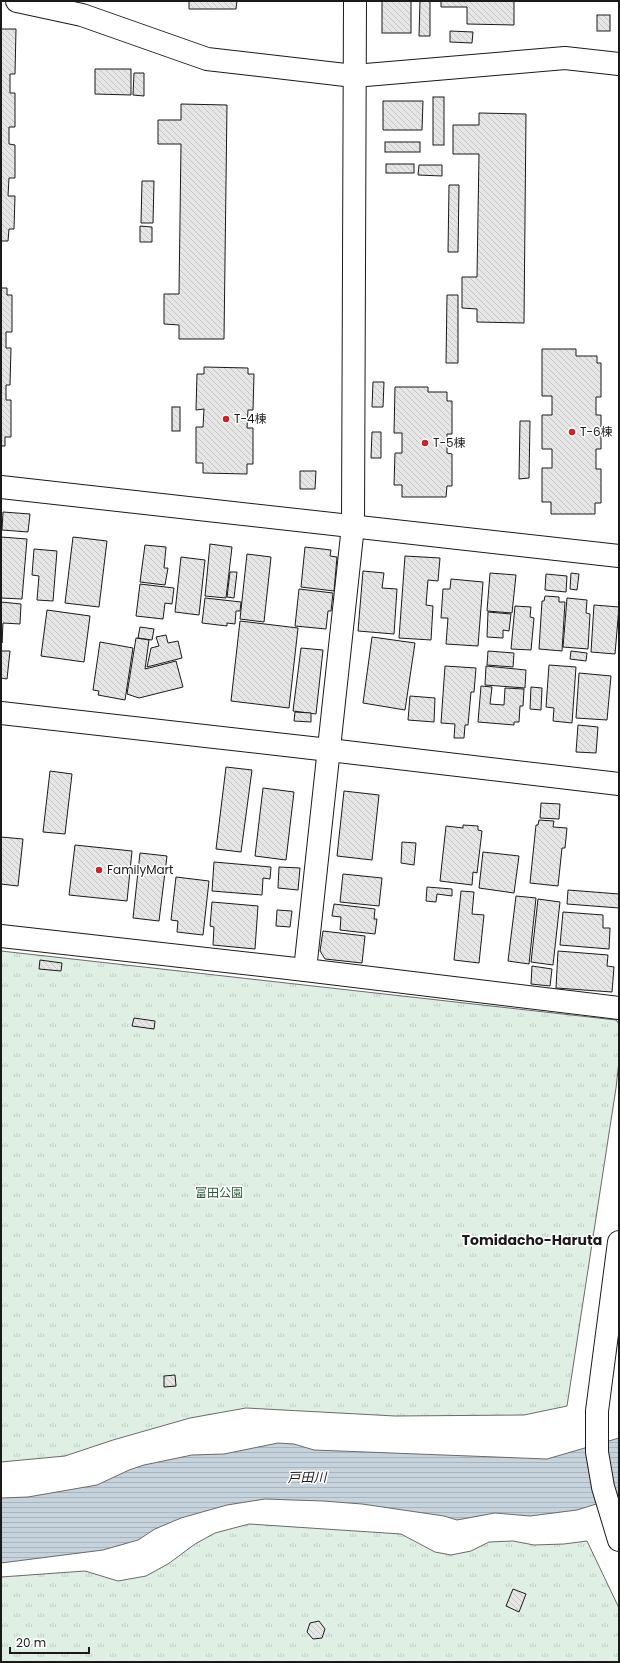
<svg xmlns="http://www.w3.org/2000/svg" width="620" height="1663" viewBox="0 0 620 1663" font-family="Poppins,'Noto Sans JP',sans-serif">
<defs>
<pattern id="park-tufts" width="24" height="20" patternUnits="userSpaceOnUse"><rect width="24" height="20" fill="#e0efe3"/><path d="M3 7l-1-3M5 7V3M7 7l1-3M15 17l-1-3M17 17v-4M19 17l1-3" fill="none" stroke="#c0ccc2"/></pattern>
<pattern id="water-rules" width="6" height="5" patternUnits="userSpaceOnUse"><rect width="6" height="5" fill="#c6d2dc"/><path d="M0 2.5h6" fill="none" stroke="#aab4bc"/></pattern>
<pattern id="building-back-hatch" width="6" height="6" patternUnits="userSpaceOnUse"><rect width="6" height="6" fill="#e6e6e6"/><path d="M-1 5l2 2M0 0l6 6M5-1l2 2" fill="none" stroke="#c5c5c5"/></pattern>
</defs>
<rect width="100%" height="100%" fill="#fff"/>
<g fill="url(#park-tufts)" stroke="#6a6a6a">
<polygon points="1,951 616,1020 619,1024 619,1061 616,1088 567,1406 524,1415 395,1416 246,1408 190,1418 113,1440 65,1456 1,1462"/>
<polygon points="249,1524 401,1534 435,1552 451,1555 471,1551 489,1542 513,1541 534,1545 564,1544 587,1541 619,1608 619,1662 1,1662 1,1577 85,1571 118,1581 146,1576 168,1564 195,1544 215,1533"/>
</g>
<polygon fill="url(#water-rules)" stroke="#6a6a6a" points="619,1438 619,1497 577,1510 530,1516 495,1513 457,1520 444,1516 362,1504 323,1501 265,1499 227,1505 181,1518 155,1529 138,1540 103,1550 1,1563 1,1498 28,1497 97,1485 129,1470 144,1465 192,1455 224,1454 278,1443 294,1444 314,1450 547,1459"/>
<g fill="url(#building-back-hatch)" stroke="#1a1a1a">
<polygon points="189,1 237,1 236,9 189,9"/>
<rect x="382" y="1" width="29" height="32"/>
<polygon points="420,1 430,1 430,36 419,36"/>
<polygon points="441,1 514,1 514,25 467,24 467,7 441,7"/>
<rect x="597" y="15" width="13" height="16"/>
<polygon points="1,29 16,29 15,74 10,74 10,93 15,93 15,127 9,127 9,144 15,145 15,178 9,178 8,196 15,196 14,229 9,229 8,241 1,241"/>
<polygon points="450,31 473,32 472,43 450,42"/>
<polygon points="95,69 131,69 131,95 95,94"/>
<polygon points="134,73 144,73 144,96 133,95"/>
<rect x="433" y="97" width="11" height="48"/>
<polygon points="383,101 423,101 422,130 383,130"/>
<polygon points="181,104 227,105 224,339 179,339 179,325 164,324 164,294 179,294 181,144 158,144 158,120 181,120"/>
<polygon points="479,113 526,114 524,323 477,322 477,309 462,308 462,277 477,277 479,154 453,154 453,125 479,125"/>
<rect x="385" y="142" width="35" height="10"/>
<rect x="386" y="164" width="28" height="9"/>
<polygon points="419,165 442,165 442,176 418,175"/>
<polygon points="142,181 154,181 153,223 141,223"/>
<polygon points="449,185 459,185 458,252 448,252"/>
<polygon points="140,226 152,227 152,242 140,242"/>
<polygon points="1,288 7,288 7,295 12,295 12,332 6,332 6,348 11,348 10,385 6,385 6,400 11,400 11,437 5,437 5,446 1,446"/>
<polygon points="447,295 458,295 458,363 446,363"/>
<polygon points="542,349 576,349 576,356 597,356 597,363 601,363 601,397 596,397 596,415 601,415 601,449 596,449 596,469 601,469 601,503 595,503 595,514 551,514 551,502 542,502 542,468 552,468 552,449 542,449 542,415 552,415 552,396 542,396"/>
<polygon points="204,367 248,368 248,374 254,374 253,410 248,410 247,428 253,428 253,464 247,464 247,474 203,473 203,463 196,463 196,427 203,427 204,409 196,410 197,374 204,374"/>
<polygon points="373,382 384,382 383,407 372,407"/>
<polygon points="395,387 428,387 428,392 447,392 447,401 452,401 452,434 447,434 447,453 452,454 452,486 447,486 446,497 402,497 402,485 394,485 395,453 402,453 402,433 394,433"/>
<rect x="172" y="407" width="8" height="24"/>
<polygon points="520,421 530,421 529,478 519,479"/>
<polygon points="372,432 381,432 381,458 371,458"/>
<polygon points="300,471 316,471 315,489 300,489"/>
<polygon points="3,512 30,514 28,532 2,530"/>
<polygon points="1,537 27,539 22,599 1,598"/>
<polygon points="73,537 107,541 99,607 65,603"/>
<polygon points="210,544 232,547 226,598 205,596"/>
<polygon points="145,545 166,547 164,568 168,568 165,585 140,582"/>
<polygon points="305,547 331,550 330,556 337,557 334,591 301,587"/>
<polygon points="34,549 57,551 53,601 37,600 39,576 32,575"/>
<polygon points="247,554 271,557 264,622 240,619"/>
<polygon points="405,556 440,558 438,581 428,580 426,605 433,606 431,640 399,638"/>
<polygon points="181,557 205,560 199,615 175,612"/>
<polygon points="363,571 384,573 382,588 397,589 394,634 358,631"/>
<polygon points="230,572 237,572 234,598 227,597"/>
<polygon points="490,573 516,575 512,613 487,611"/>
<polygon points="571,573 579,574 577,590 570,589"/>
<polygon points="546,574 567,576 566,592 545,590"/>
<polygon points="451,579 483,582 478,646 446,644 448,618 441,618 443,589 450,589"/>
<polygon points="140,584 174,588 172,604 165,603 163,619 136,616"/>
<polygon points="299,589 333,593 331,611 328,611 326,629 295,626"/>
<polygon points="545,596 559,597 559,602 565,602 562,651 539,649 542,601 544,601"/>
<polygon points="205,598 241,602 240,611 236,611 235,624 227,623 227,626 202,623"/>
<polygon points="567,598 587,600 586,613 590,614 588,649 563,647"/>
<polygon points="1,602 21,604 20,624 3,623 2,643"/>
<polygon points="594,605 619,607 615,654 591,652"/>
<polygon points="515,606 531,607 530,617 534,618 531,650 511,649"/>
<polygon points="47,610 90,616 84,662 41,656"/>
<polygon points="488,612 511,614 509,631 503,630 503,638 487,637"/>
<polygon points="240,621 298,628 289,708 231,701"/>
<polygon points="140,627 154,629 152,640 138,638"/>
<polygon points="166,635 168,643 178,641 182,658 147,667 151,648 159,646 156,637"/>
<polygon points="372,637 415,643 405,710 363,703"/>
<polygon points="136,638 149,640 145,669 176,661 183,687 139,698 127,694"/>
<polygon points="100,642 133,648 125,700 98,695 99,691 93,690"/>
<polygon points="301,648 323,650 316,714 293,711"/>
<polygon points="1,651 10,651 7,679 1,678"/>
<polygon points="488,651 514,653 513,667 487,665"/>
<polygon points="571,651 587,653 586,661 570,659"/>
<polygon points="549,665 576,667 572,723 553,721 554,708 546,707"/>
<polygon points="445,666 476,668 474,692 471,692 468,725 465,725 464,738 454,738 455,724 441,723"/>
<polygon points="486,666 526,670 525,688 485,685"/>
<polygon points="579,673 611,676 607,720 576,718"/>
<polygon points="481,686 492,687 490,704 504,705 505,688 524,689 523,706 520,706 519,722 514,722 514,725 478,722"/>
<polygon points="531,687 542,688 541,710 530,709"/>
<polygon points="410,696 435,698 434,722 408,720"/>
<polygon points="295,712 311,713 311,722 294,721"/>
<polygon points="578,725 598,727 596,753 576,752"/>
<polygon points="226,767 252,770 241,852 216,849"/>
<polygon points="50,771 72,774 65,834 43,832"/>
<polygon points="263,788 294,792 286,860 255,856"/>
<polygon points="344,791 379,795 372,860 337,856"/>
<polygon points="541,803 560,804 559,819 540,818"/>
<polygon points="539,820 554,821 553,827 567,828 565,848 562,848 558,886 530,883 536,825 538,825"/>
<polygon points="463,825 478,826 478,830 482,831 477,873 473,872 472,885 440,881 446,826 463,828"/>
<polygon points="1,837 23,839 18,886 1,884"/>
<polygon points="402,842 416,843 414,865 401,863"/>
<polygon points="75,845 132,851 127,901 69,895"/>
<polygon points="483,852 519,856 514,893 479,888"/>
<polygon points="140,853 167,856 159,921 133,918"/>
<polygon points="214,862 271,867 270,879 263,878 262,895 212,891"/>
<polygon points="279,867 300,868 298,890 278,888"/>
<polygon points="343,874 382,878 379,906 340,902"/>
<polygon points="176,877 209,881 203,935 177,932 178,921 171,920"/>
<polygon points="427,887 452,889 452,896 437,894 436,902 426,901"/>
<polygon points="568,890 619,894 619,908 567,904"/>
<polygon points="461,891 474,892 472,914 484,915 479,963 454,960"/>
<polygon points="516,896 536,898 529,964 508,961"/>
<polygon points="538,899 560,902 553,965 531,962"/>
<polygon points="212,902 258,906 255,949 213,945 214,927 210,926"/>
<polygon points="334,904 375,909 374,919 377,919 375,934 340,930 341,917 332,916"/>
<polygon points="277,910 292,911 290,927 276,926"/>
<polygon points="563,912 603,915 603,928 610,928 609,949 560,945"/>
<polygon points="323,931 365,936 362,963 325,959 320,951"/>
<polygon points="558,951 608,955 607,966 614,967 612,992 556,988"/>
<polygon points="40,960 62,963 61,971 39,969"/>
<polygon points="532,966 552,969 550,986 531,984"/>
<polygon points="134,1018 155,1021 154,1029 132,1026"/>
<polygon points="175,1375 176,1386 164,1387 164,1376"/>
<polygon points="513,1589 526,1594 519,1612 506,1606"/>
<polygon points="319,1621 325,1629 322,1638 313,1639 307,1632 310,1623"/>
</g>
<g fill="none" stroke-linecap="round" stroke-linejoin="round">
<g stroke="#1a1a1a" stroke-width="24">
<g id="minor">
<polyline points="17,1 82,15 207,59 354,76 565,58 619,64"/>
<polyline points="1,487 619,556"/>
<polyline points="1,936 305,970 619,1008"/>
<polyline points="305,970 353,526 355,1"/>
</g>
</g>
<g stroke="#1a1a1a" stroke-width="24">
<g id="tertiary">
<polyline points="1,713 329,750 619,784"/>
<polyline points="619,1242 597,1411 597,1452 603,1487 619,1540"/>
</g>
</g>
<use href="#minor" stroke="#fff" stroke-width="22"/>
<use href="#tertiary" stroke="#fff" stroke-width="22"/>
</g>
<g fill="#c62828" stroke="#fff" stroke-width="1.5">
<circle cx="226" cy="419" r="4"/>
<circle cx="572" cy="432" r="4"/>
<circle cx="425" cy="443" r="4"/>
<circle cx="99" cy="870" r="4"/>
</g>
<g text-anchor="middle" stroke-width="3" stroke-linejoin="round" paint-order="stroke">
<g font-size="12" fill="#1a1a1a" stroke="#fff" text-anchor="start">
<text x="234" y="423">T-4棟</text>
<text x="580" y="436">T-6棟</text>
<text x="433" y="447">T-5棟</text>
<text x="107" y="874">FamilyMart</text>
</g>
<g font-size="12" fill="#2b5a34" stroke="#fff">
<text x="219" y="1197">富田公園</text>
</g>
<g font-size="13" font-style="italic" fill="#1a1a1a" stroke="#fff">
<text transform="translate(307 1477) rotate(-1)" y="5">戸田川</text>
</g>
<g font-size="14" font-weight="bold" fill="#1a1a1a" stroke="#fff">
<text x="532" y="1245">Tomidacho-Haruta</text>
</g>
</g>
<rect width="620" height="1663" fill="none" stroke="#1a1a1a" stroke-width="4"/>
<path d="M10 1647v6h79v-6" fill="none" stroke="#1a1a1a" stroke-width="2"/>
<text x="16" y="1647" font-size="12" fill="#1a1a1a" stroke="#ffffff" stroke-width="3" paint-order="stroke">20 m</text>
</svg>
